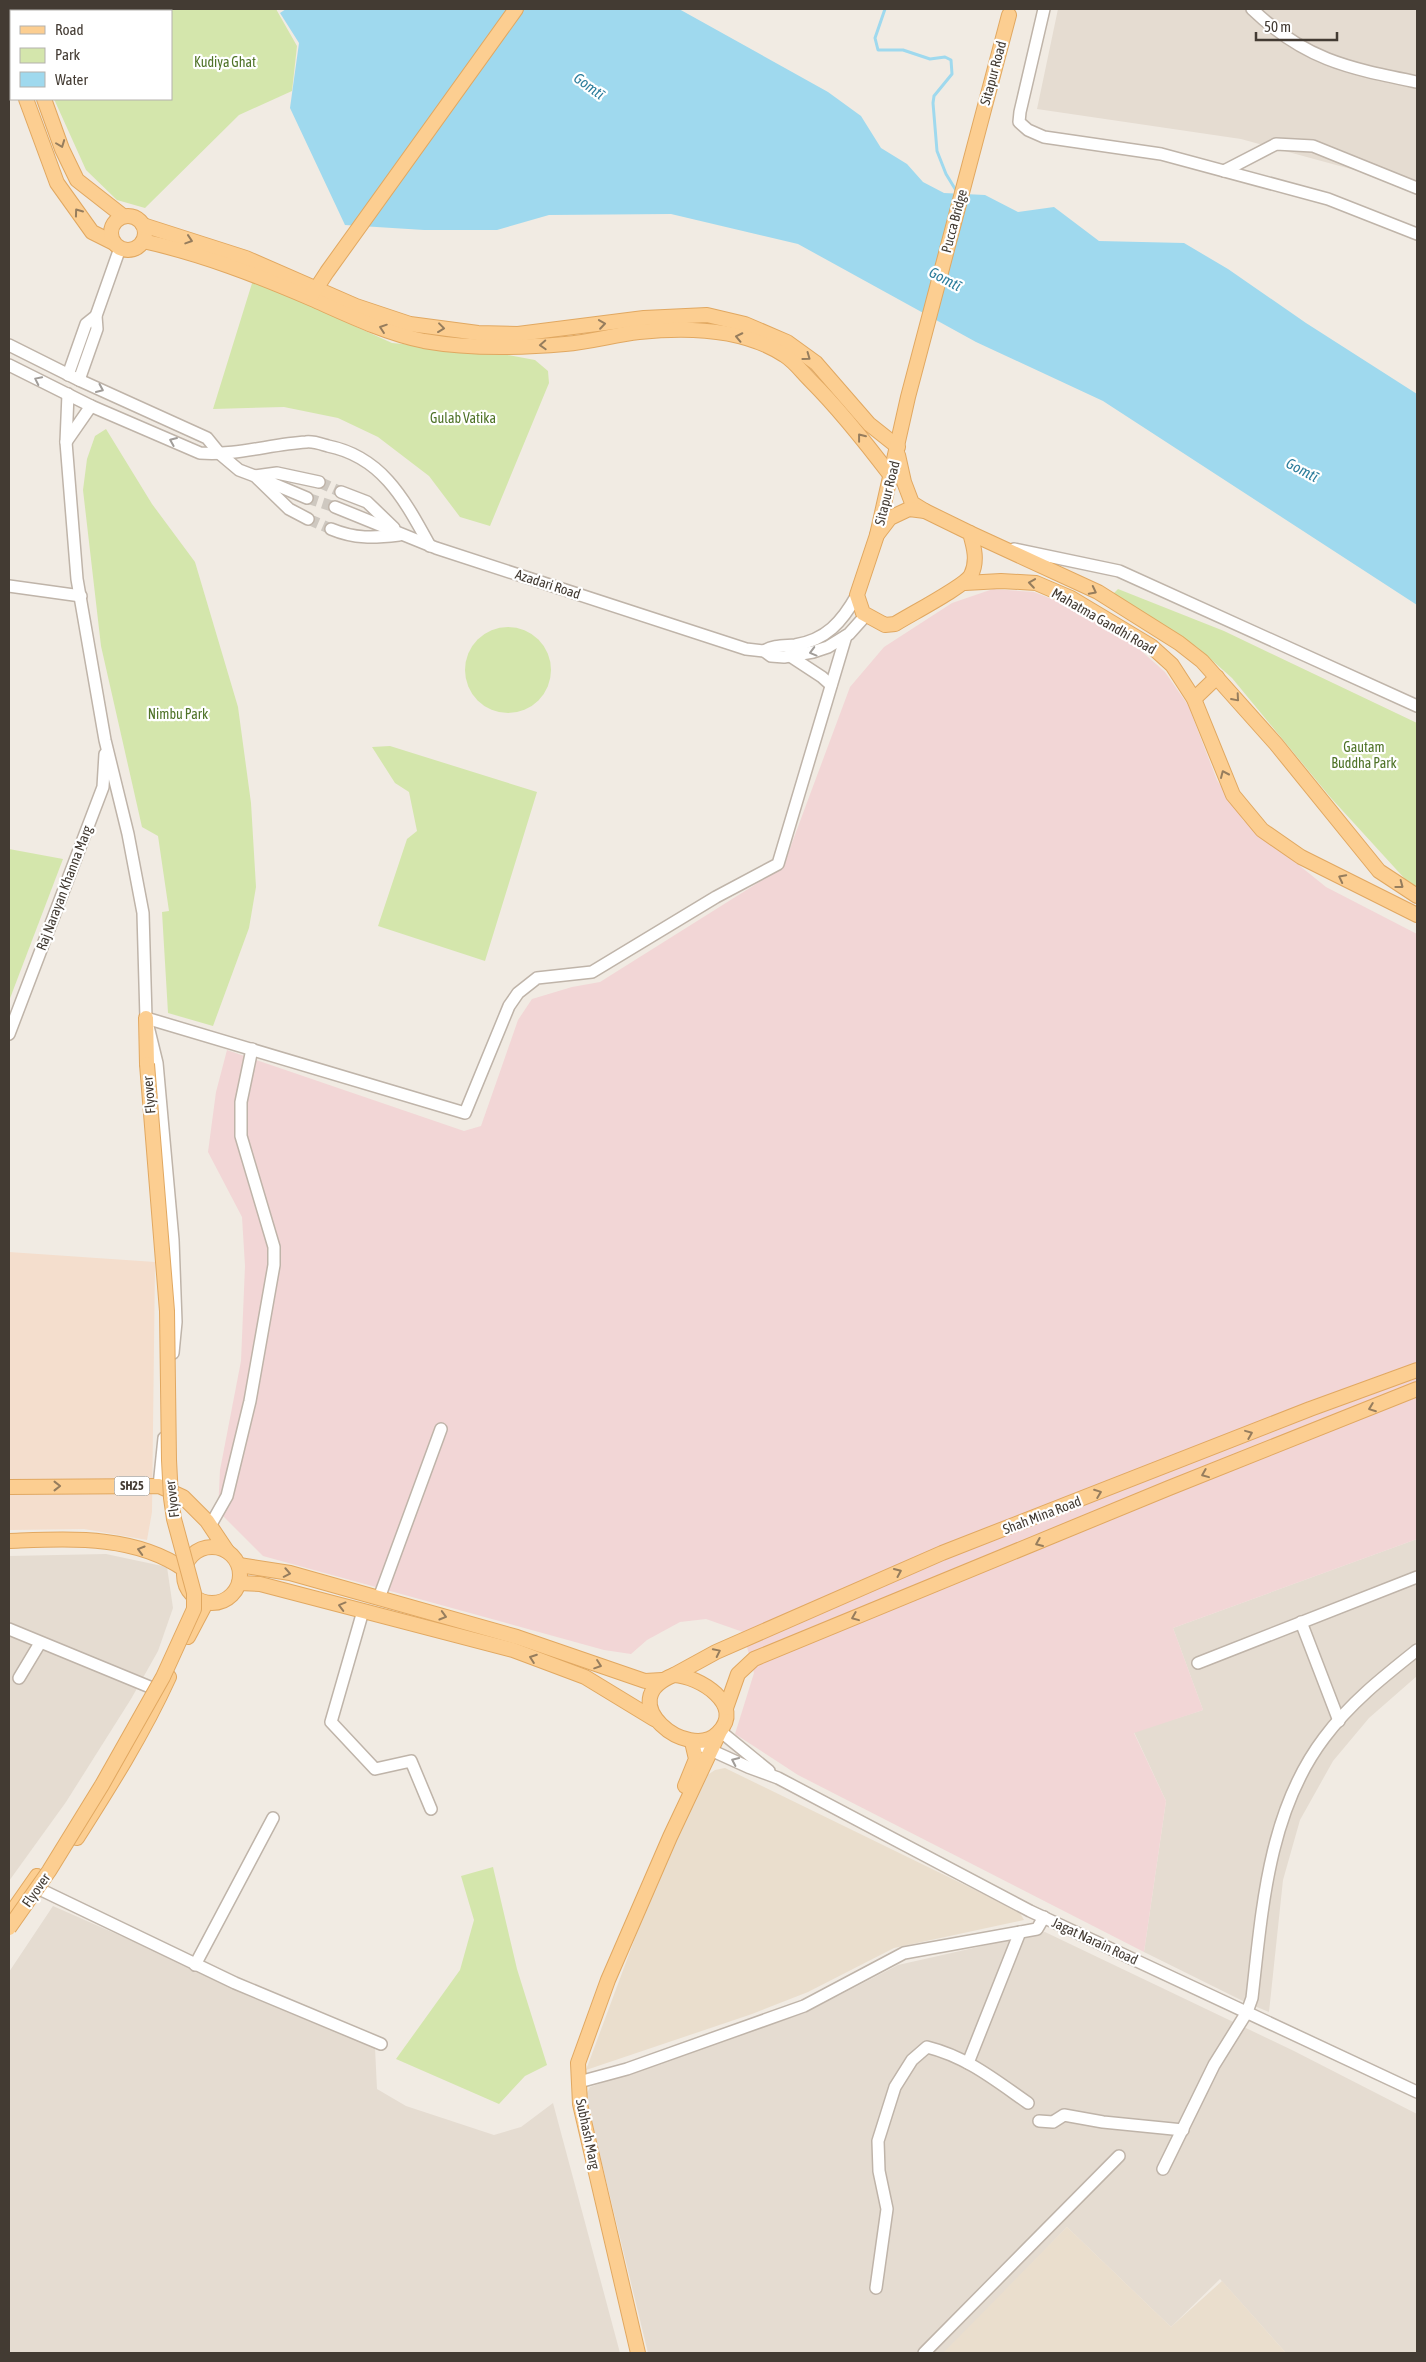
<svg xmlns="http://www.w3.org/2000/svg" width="1426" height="2362" viewBox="0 0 1426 2362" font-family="'Asap Condensed',sans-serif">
<rect width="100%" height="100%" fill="#f1ebe3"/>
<g fill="#e5dcd1">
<polygon points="1058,9 1417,9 1417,187 1241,139 1037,109"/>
<polygon points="1417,1539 1417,1676 1369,1718 1333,1761 1300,1820 1283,1880 1269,2012 1247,2003 1144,1952 1166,1801 1134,1732 1203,1710 1173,1628"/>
<polygon points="106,1554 167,1567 173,1608 158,1651 131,1699 66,1802 9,1881 9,1556"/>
<polygon points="53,1906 375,2048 377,2089 406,2106 494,2135 521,2127 553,2103 620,2353 9,2353 9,1972"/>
<polygon points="1045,1932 1294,2051 1417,2114 1417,2353 1286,2353 1220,2279 1171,2327 1067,2227 945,2353 648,2353 588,2106 587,2093 590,2087 805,2013 898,1965"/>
</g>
<polygon fill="#f4decd" points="9,1252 155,1262 152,1512 147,1540 84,1529 9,1530"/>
<g fill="#eadecd">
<polygon points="725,1768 1012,1908 1020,1913 1024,1920 894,1948 808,1992 752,2014 586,2070 658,1876 706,1776 715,1770"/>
<polygon points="1067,2227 1171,2327 1222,2281 1286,2353 943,2353"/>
</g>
<polygon fill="#f2d6d6" points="993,589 1034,592 1067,605 1130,641 1165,672 1188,705 1217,780 1243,820 1326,887 1417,934 1417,1539 1173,1628 1203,1710 1134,1733 1166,1801 1144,1952 798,1775 735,1734 754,1673 743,1632 706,1619 680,1622 647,1640 631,1654 604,1650 263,1556 218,1511 220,1470 241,1361 245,1266 242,1217 208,1152 216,1092 227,1050 464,1131 481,1126 518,1020 532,999 572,987 600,982 783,867 850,687 884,647 952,603"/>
<g fill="#d4e6ac">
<polygon points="20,9 276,9 297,46 292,91 239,115 145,208 117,200 86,170 54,99 171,99 171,11 21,11"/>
<polygon points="253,280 392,343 497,353 535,360 548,371 549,383 490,526 460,517 429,476 378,437 338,418 284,407 213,409"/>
<polygon points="106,429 152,504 195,562 238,707 251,803 256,887 249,928 213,1026 168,1013 162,912 169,911 158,836 142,827 101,646 83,490 87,459 95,436"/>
<polygon points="1118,589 1224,631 1417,723 1417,887 1405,879 1331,798 1232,678 1197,647 1112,595"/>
<circle cx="508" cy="670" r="43"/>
<polygon points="390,746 537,792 485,961 378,926 407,839 417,831 409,792 395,783 372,747"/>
<polygon points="9,849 63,859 9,1001"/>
<polygon points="493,1867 517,1969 547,2065 525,2076 499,2104 396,2059 460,1970 474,1920 461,1876"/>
</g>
<polygon fill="#9fd9ee" points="286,9 679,9 828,92 861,116 881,148 907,164 923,182 944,193 985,195 1018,212 1054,207 1099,241 1184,243 1228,269 1306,323 1417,394 1417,605 1103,401 976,342 798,244 671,214 549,215 497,230 424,230 345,225 290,108 299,43 280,13"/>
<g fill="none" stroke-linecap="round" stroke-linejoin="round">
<polyline stroke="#9fd9ee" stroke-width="3" points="885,9 875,38 878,50 903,50 930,59 945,57 951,60 952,74 934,96 933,103 937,151 946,174 957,192"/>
<g stroke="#cec8c0" stroke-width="11" stroke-dasharray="11 5.5" stroke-linecap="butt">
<polyline points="319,482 341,492"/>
<polyline points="307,498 335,507"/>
<polyline points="308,519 331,529"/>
</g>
<g stroke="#bfb4a9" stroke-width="14">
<g id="minor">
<polyline points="1044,9 1020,112 1019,122 1028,130 1044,137 1161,154 1328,199 1417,234"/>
<path d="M1252,9C1305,60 1348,68 1417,82"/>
<polyline points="1224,171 1276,144 1313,146 1417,188"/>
<polyline points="9,345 79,380 207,438 220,454 239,470 255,476 289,509 308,519"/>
<path d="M9,365L91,406L200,453C236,456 271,444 306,442C313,441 321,444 328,446C383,457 405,501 430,546"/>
<polyline points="68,375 86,324 96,316"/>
<polyline points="79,380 97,329 96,316 120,248"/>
<polyline points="68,394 66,442 77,579 105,740 128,834 143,913 146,1018 157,1063 173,1240 176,1322 173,1353"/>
<polyline points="66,442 91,406"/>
<polyline points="255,476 277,473 319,482"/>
<polyline points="262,479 307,498"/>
<polyline points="341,492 367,502 394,528"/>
<polyline points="335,507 436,548 746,649 764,651 771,656 784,657 813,652 828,647 849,634 866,615"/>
<path d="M331,529C355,539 374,538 399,535"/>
<polyline points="1014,549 1119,571 1417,706"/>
<polyline points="9,586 81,596"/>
<path d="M764,651C773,645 784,646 795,645C826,640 842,622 857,595"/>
<polyline points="790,656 822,677 831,685"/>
<polyline points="146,1018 465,1113 509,1006 518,993 537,978 592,972 716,897 778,864 846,636"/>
<polyline points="9,1034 103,787 105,754"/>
<polyline points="159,1486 164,1438"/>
<polyline points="210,1526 227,1496 250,1401 274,1265 274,1247 241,1136 241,1102 252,1049"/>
<polyline points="379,1598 441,1429"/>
<polyline points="363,1611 331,1722 375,1769 411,1761 431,1809"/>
<polyline points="1301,1622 1339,1721"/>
<polyline points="9,1629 162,1692"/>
<polyline points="1198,1663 1417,1577"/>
<polyline points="19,1678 40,1643"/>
<polyline points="720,1731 769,1771"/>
<polyline points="704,1747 748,1767 778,1778 1030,1911 1417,2092"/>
<polyline points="31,1885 235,1983 381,2044"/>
<polyline points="195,1965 273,1818"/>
<polyline points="968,2063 1020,1932"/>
<polyline points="579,2082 627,2069 804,2006 904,1953 1037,1929 1044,1917"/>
<polyline points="1039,2121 1053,2122 1064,2115 1103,2122 1183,2130"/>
<path d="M1163,2169L1214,2065L1247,2012L1252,1998C1262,1910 1268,1812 1324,1738C1350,1703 1383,1677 1417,1650"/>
<path d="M876,2288L887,2209L879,2171L878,2141L895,2087L912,2060L927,2047C967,2057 995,2080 1028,2103"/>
<polyline points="924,2353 1119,2156"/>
</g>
</g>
<g stroke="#e1a861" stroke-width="16">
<g id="major">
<polyline points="11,9 12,11"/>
<polyline points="9,52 11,59"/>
<polyline points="26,99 57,183 92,232 114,243"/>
<polyline points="44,99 62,149 77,180 123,216"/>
<circle cx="128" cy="233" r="17"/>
<polyline points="143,225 246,258 356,306 410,324 478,333 518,334 644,318 707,315 745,324 787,342 816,363 869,424 898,447"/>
<path d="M143,241C202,254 256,275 312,299C348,315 385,333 424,341C470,349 519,348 565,344C590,342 614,335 639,332C686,327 743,328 784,355C794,361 802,372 811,381C840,410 866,443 891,476"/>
<polyline points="312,295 327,272 516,9"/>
<polyline points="898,455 904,482 912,503 925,511"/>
<path d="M909,509L925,511L970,533C974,547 978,561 971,575C965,586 909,615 895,624L885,625L863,613L857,595L877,535L890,518Z"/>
<polyline points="970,533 1098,592 1179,643 1202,661 1276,744 1379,871 1417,896"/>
<polyline points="877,535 908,397 1009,15"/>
<polyline points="965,583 1001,581 1036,583 1071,598 1151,646 1172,665 1194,699 1233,795 1262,830 1301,857 1417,915"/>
<polyline points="1194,699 1217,677"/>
<polyline points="146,1018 147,1064"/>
<polyline points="9,1487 159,1486 183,1497 207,1521 227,1551"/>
<path d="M9,1541C68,1539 134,1534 185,1570"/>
<circle cx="212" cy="1575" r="28"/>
<polyline points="239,1565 290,1573 517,1637 645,1681 662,1680"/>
<polyline points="239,1583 260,1584 513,1650 585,1677 654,1719"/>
<polyline points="188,1637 206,1603"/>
<polyline points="674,1675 716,1652 942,1553 1310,1409 1417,1370"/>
<path d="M674,1675C699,1676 746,1705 718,1733C689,1763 610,1700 674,1675Z"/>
<polyline points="726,1708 738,1674 754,1659 1169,1488 1417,1389"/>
<polyline points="685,1786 696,1759 692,1742"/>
<path d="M77,1838C110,1786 143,1734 169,1677"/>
<polyline points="9,1916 37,1876"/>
<polyline points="638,2353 580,2104 578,2063 608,1980 670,1837 720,1731"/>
</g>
</g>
<use href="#minor" stroke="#fff" stroke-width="11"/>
<use href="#major" stroke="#fcce91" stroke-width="14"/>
<g stroke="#e1a861" stroke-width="16" stroke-linecap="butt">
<polyline id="major-bridge" points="9,1928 49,1871 102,1785 163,1677 194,1609 194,1593 174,1519 171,1498 169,1460 167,1311 147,1064"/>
</g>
<use href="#major-bridge" stroke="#fcce91" stroke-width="14"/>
</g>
<defs><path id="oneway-chevron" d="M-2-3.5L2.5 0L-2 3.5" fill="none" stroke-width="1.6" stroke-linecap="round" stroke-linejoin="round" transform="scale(1.25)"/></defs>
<g stroke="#967d5d">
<use href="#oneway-chevron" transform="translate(61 144) rotate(69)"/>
<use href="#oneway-chevron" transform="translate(78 212) rotate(-126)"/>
<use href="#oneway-chevron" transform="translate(189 240) rotate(18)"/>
<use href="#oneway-chevron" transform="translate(602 324) rotate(-8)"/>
<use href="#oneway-chevron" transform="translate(383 328) rotate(-161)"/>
<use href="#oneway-chevron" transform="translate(441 328) rotate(7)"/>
<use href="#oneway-chevron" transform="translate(739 337) rotate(-168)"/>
<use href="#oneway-chevron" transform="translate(543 345) rotate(177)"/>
<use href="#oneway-chevron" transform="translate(807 357) rotate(36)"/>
<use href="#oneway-chevron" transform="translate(861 437) rotate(-128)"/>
<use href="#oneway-chevron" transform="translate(1032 583) rotate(-172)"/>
<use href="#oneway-chevron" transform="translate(1093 591) rotate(27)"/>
<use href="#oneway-chevron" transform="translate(1236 698) rotate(49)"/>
<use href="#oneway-chevron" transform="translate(1224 774) rotate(-114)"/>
<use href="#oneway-chevron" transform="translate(1342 878) rotate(-153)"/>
<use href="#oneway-chevron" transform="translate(1400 885) rotate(37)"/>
<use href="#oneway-chevron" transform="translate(1372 1408) rotate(159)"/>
<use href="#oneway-chevron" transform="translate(1249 1434) rotate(-22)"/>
<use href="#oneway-chevron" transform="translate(1205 1474) rotate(158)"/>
<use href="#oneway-chevron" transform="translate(57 1486)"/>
<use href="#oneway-chevron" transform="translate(1098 1493) rotate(-21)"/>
<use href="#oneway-chevron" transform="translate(1039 1543) rotate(157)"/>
<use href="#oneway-chevron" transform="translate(141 1550) rotate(-164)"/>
<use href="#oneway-chevron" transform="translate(898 1572) rotate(-24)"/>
<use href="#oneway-chevron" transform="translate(287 1573) rotate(11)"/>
<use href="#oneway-chevron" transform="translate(342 1606) rotate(-165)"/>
<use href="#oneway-chevron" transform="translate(443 1616) rotate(16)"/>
<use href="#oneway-chevron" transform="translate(855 1617) rotate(158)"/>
<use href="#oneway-chevron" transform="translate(717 1652) rotate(-26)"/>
<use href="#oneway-chevron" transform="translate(533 1658) rotate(-160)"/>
<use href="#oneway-chevron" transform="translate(598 1665) rotate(19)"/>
</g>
<g stroke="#a19d99">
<use href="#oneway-chevron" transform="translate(38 380) rotate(-154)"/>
<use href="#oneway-chevron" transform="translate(100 389) rotate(24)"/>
<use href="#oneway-chevron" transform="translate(173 441) rotate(-157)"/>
<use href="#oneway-chevron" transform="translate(813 652) rotate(165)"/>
<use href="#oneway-chevron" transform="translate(735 1761) rotate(-155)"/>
</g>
<g text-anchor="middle" stroke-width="4.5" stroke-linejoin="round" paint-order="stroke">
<rect fill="#fff" stroke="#7b7670" stroke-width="1" x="114.5" y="1476.5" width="35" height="19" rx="4"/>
<g font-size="12" font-weight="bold" fill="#433b33">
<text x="132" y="1490">SH25</text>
</g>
<g font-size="14" fill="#4f7328" stroke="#fff">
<text x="225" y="67">Kudiya Ghat</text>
<text x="463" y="423">Gulab Vatika</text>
<text x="178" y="719">Nimbu Park</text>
<text x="1364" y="752">Gautam<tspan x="1364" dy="16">Buddha Park</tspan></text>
</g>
<g font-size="14" fill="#433b33" stroke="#fff">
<text transform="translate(993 73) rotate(-75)" y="5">Sitapur Road</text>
<text transform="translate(954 221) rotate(-75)" y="5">Pucca Bridge</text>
<text transform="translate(887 493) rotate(-76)" y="5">Sitapur Road</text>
<text transform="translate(548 584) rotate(18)" y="5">Azadari Road</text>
<text transform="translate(1104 621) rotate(30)" y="5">Mahatma Gandhi Road</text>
<text transform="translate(64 888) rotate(-69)" y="5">Raj Narayan Khanna Marg</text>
<text transform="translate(149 1095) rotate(-95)" y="5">Flyover</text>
<text transform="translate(172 1499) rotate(-97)" y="5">Flyover</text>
<text transform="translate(1042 1515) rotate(-21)" y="5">Shah Mina Road</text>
<text transform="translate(36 1890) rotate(-55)" y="5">Flyover</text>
<text transform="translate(1095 1941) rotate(25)" y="5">Jagat Narain Road</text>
<text transform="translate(588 2134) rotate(78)" y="5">Subhash Marg</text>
</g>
<g font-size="15" font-style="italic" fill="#2c7d9c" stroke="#fff">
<text transform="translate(589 86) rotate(36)" y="5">Gomtī</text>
<text transform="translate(945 279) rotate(28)" y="5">Gomtī</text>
<text transform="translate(1302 470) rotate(28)" y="5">Gomtī</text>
</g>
</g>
<rect width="1426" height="2362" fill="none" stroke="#433b33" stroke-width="20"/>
<rect x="10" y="10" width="162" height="90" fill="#ffffff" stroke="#b4b1ad"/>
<rect x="20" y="26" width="25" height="8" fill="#fcce91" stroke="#b4b1ad"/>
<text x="55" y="35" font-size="15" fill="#433b33">Road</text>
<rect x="20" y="48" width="25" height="15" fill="#d4e6ac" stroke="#b4b1ad"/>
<text x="55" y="60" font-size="15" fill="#433b33">Park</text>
<rect x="20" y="72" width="25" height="15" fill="#9fd9ee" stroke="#b4b1ad"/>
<text x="55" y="85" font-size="15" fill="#433b33">Water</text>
<path d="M1256 32v8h81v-8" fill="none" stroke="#433b33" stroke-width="2.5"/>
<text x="1264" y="32" font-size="15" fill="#433b33" stroke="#ffffff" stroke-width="4" paint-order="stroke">50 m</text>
</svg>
